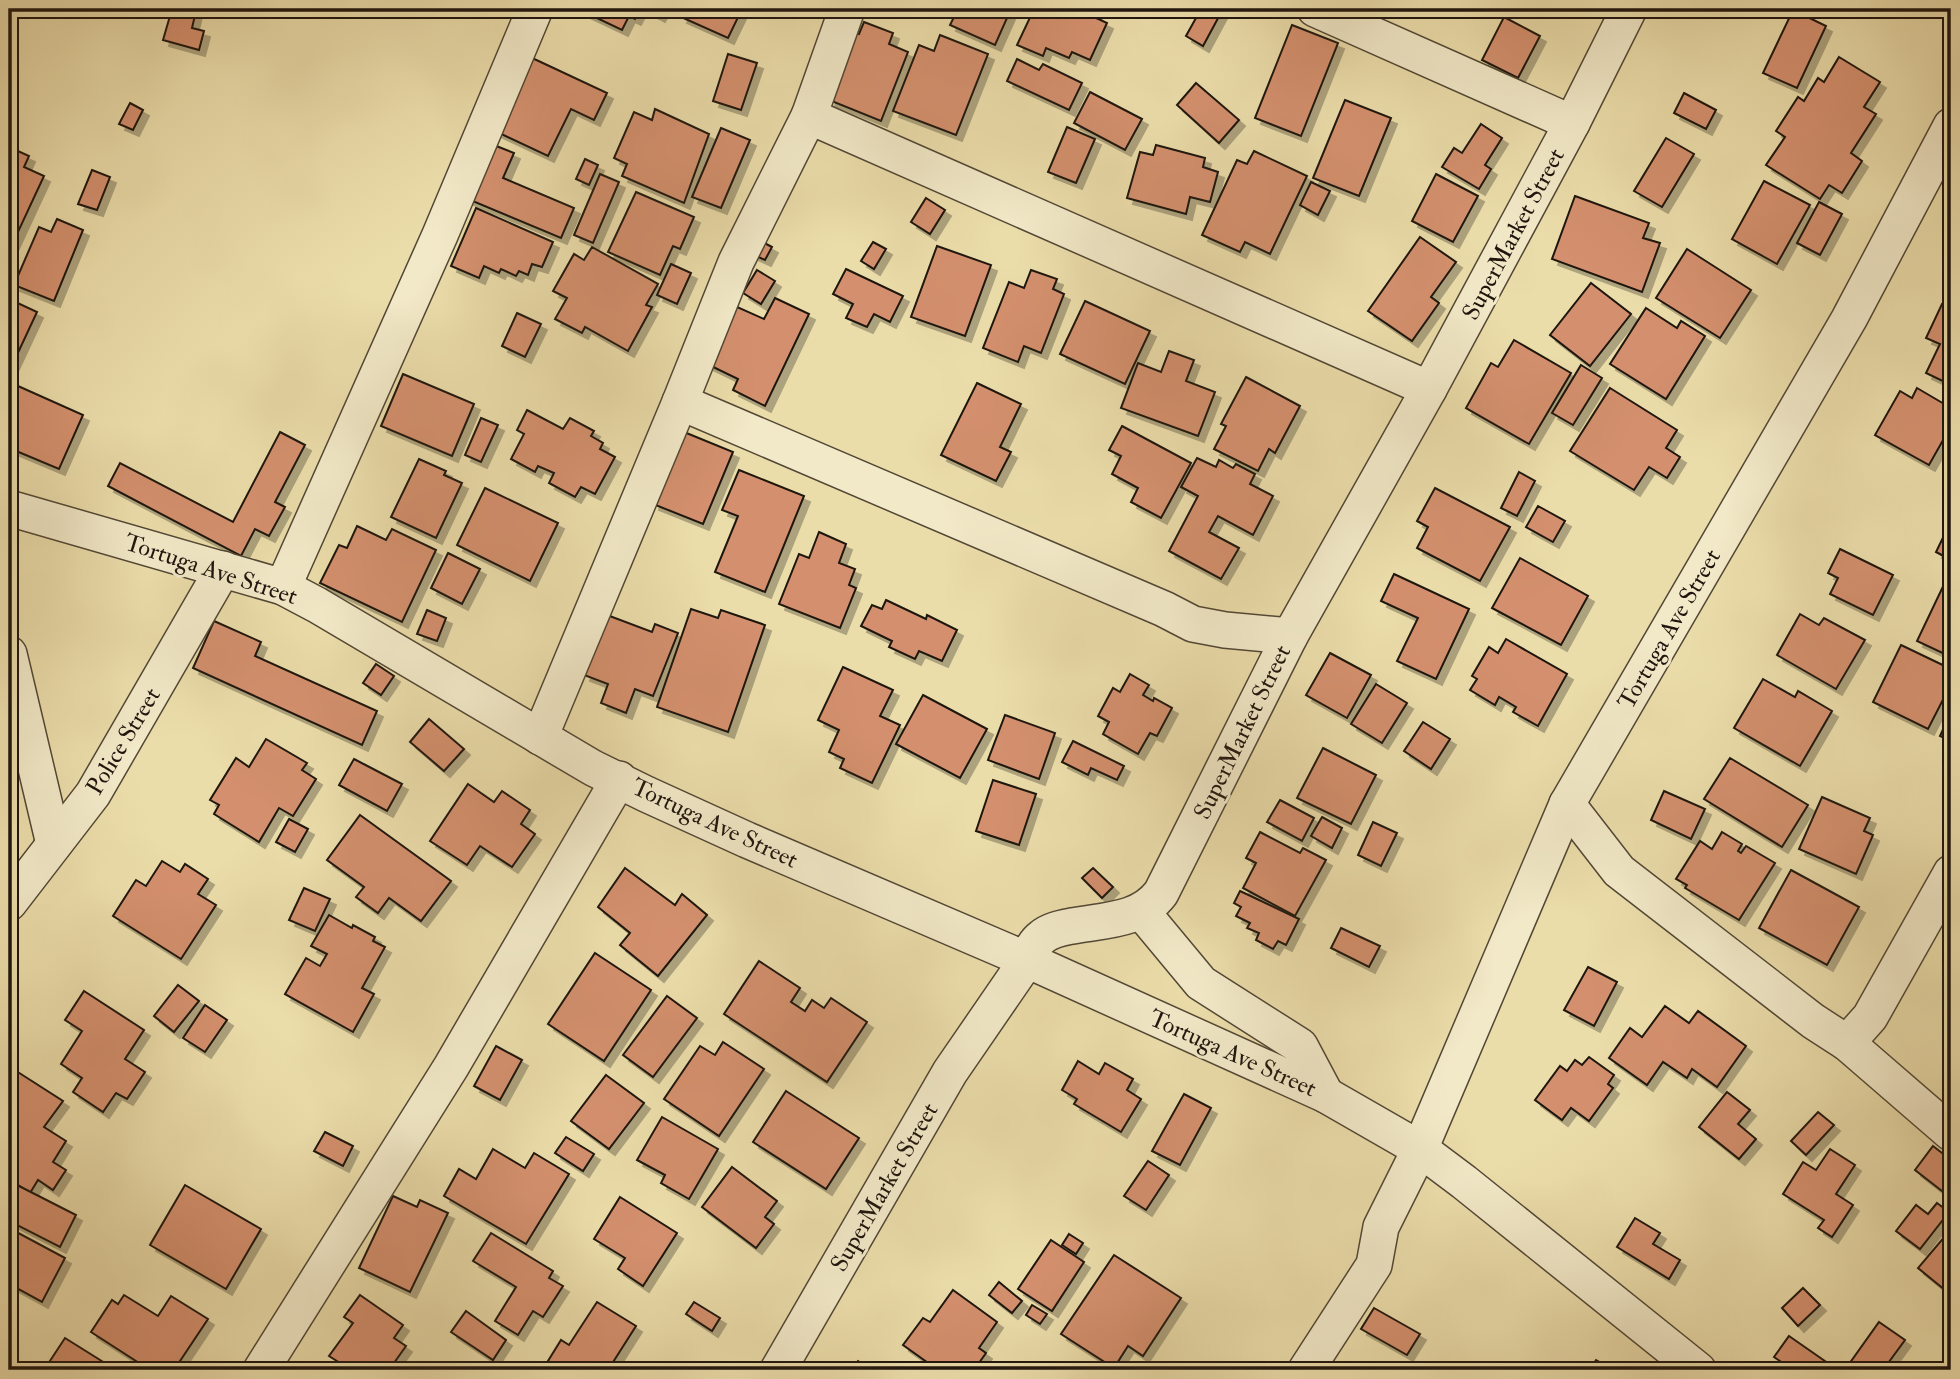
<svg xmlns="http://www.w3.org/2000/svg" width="1960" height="1379" viewBox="0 0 1960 1379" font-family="'IM FELL Double Pica',serif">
<defs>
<filter id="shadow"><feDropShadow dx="6" dy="6" stdDeviation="0" flood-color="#0004"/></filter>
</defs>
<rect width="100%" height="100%" fill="#ebddaa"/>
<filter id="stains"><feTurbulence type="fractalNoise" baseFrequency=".00286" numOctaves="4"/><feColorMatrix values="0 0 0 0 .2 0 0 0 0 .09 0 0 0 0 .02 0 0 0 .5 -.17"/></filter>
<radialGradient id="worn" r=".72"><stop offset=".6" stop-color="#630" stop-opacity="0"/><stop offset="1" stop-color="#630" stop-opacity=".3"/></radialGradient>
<g fill="#d4906e" stroke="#1f150e" stroke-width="2" filter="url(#shadow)">
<polygon points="172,9 196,11 192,28 204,31 199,50 163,40"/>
<polygon points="583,9 640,9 635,19 629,16 622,30 582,11"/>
<polygon points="646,9 663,9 659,16"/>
<polygon points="685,9 742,9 728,38 681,17"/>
<polygon points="958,9 1011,9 995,45 950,25"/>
<polygon points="1034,9 1098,9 1094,17 1107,23 1090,60 1072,52 1069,58 1046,48 1043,56 1017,45"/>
<polygon points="1201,9 1223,9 1203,46 1186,36"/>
<polygon points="1793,10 1826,26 1797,88 1763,73"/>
<polygon points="1504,17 1540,36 1518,78 1482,60"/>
<polygon points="864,22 893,33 889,44 908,52 881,121 829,100 856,33 859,34"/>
<polygon points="1292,25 1338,43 1301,136 1255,118"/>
<polygon points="940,35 988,54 956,135 893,111 919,45 934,51"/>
<polygon points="728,54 757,63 741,110 713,101"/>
<polygon points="530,57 607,93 594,120 571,109 548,156 495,131"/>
<polygon points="1839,57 1880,82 1864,107 1876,114 1851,153 1862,161 1842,193 1829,185 1820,199 1766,165 1785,137 1776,131 1798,97 1804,101 1818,78 1824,82"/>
<polygon points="1017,59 1039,70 1043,64 1082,83 1069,110 1007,81"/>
<polygon points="1196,83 1239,120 1219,143 1177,105"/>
<polygon points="1090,92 1142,119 1125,150 1074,123"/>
<polygon points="1684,93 1716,110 1706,129 1674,113"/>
<polygon points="1345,100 1391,118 1359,196 1313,178"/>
<polygon points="130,103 143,110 133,130 119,124"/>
<polygon points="655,109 709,134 684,203 622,176 627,164 614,158 634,112 652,120"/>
<polygon points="1481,124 1502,138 1485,165 1491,169 1479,189 1442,167 1454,148 1462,153"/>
<polygon points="1067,127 1095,139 1076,183 1048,172"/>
<polygon points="721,128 750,140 721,208 692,197"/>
<polygon points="1666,138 1694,154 1662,207 1634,191"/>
<polygon points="486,142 514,153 503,178 574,208 561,238 463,197"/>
<polygon points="1156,145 1205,158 1203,167 1218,172 1210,202 1190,197 1186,214 1127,198 1140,152 1153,155"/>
<polygon points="9,147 29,156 24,167 44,176 11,247 9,246"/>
<polygon points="1254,151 1307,176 1270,254 1245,242 1240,252 1202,235 1237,160 1247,164"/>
<polygon points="585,159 598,165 589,185 576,179"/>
<polygon points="92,170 110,177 97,210 78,204"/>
<polygon points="600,174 619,182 593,243 574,235"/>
<polygon points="1436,174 1478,196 1453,242 1412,221"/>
<polygon points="1764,181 1810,205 1777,264 1732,239"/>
<polygon points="1311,182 1330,191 1318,215 1300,205"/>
<polygon points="636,192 694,217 680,249 673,246 660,275 608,252"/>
<polygon points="1575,196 1649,223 1643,238 1660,243 1642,292 1552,259"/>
<polygon points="926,198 945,210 930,234 911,222"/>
<polygon points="1819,202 1842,214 1820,255 1797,243"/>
<polygon points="476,208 553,242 542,267 532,264 528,275 519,271 516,276 501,269 499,273 484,266 479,278 451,266"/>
<polygon points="57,219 83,230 54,301 14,285 39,227 51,232"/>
<polygon points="1420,237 1456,262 1431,297 1439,303 1412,341 1368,311"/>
<polygon points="755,238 772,247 765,260 748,252"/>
<polygon points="873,242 886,249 874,269 861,261"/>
<polygon points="937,246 991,265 965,336 911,317"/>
<polygon points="592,247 658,284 646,305 652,307 628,351 585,327 582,333 555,319 567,298 553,291 574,254 584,260"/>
<polygon points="1687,249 1751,290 1720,338 1656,298"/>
<polygon points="671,264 691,273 677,304 657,295"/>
<polygon points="846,269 903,296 890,322 874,314 867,327 846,318 853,304 833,294"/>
<polygon points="757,270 775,281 761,304 743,293"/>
<polygon points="1031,270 1057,279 1053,289 1064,294 1041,353 1024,346 1018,362 983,348 1009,282 1024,288"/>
<polygon points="1591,283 1631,314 1590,366 1550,335"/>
<polygon points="775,298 809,314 765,406 733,390 738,379 707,364 735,306 764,319"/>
<polygon points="9,299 37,312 9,372"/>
<polygon points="1085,301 1150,331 1125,384 1060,354"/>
<polygon points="1942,304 1951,308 1951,385 1926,373 1940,344 1926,338"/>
<polygon points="1646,308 1677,328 1681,321 1705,336 1666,399 1610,364"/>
<polygon points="517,313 541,324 525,357 502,346"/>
<polygon points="1514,340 1571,373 1529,444 1466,408 1491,363 1498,367"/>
<polygon points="1169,351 1194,360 1186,381 1215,392 1198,436 1121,408 1138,363 1161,372"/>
<polygon points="1581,365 1602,378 1573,425 1552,413"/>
<polygon points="403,374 474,404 452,456 381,426"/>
<polygon points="1246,377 1300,406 1275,453 1269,449 1258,471 1214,449 1226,426 1221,424"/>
<polygon points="9,382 83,415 59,469 9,448"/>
<polygon points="977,383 1021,404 1000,447 1011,452 996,481 941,455"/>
<polygon points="1610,388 1677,430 1666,448 1680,457 1667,478 1649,467 1634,490 1570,451"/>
<polygon points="1917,388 1951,408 1951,426 1929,465 1875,435 1900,391 1912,398"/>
<polygon points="527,410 563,429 570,418 594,431 591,436 603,443 600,449 615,457 595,494 581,487 575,497 549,483 554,473 538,466 535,472 511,459 524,434 517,430"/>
<polygon points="481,418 498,425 481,462 465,455"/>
<polygon points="1122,426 1191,463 1161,518 1131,502 1138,488 1112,474 1121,456 1109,450"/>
<polygon points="280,432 305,445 275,502 285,507 269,536 255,529 241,556 108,486 120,463 233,522"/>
<polygon points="684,432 733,452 703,524 653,504"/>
<polygon points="1197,458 1216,467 1219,460 1233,468 1236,464 1255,474 1250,484 1273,496 1253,535 1218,516 1209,532 1239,548 1221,579 1169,551 1198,496 1181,487"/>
<polygon points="419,459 446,471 444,475 462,483 436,538 391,517"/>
<polygon points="739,470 804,496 765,592 715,572 738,516 722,510"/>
<polygon points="1519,472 1535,481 1517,516 1501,508"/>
<polygon points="485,488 558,523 530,581 457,545"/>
<polygon points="1435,488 1510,527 1480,581 1417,548 1428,527 1417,521"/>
<polygon points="1538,506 1565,521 1553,542 1526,527"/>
<polygon points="1951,521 1951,560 1936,552"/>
<polygon points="357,526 386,540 392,529 436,550 402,622 320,583 339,545 347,548"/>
<polygon points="819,532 846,544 839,563 855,569 849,585 856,588 840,628 779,604 799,554 809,558"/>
<polygon points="1840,549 1893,575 1873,615 1830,594 1838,578 1828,573"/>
<polygon points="448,553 480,569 462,604 431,588"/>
<polygon points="1520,558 1588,596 1561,645 1492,608"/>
<polygon points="1394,574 1469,609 1436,679 1397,661 1418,618 1381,601"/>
<polygon points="1948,576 1951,578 1951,657 1917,641"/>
<polygon points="886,600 926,619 927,615 957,630 942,661 919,651 915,659 889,647 892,641 861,626 872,605 882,609"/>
<polygon points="691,609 718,618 721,610 765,625 728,732 657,707"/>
<polygon points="427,610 446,618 437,641 417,634"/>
<polygon points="1800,614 1819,625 1824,618 1865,640 1836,689 1777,655"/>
<polygon points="607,615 652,632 655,624 678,633 653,696 635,689 626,713 601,703 608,684 584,675"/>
<polygon points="214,621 261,642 255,656 377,711 362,745 193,668"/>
<polygon points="1506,639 1567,674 1538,726 1513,712 1516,707 1499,697 1495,705 1470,690 1477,679 1472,676 1489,647 1498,653"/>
<polygon points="1901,645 1951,669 1951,684 1928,729 1873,702"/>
<polygon points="1330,653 1371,675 1347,718 1306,695"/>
<polygon points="376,664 394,676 381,695 363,683"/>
<polygon points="843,667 893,690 880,716 900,725 872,783 840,768 844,759 829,752 839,730 818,720"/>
<polygon points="1130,674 1149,685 1143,695 1153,701 1154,698 1172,708 1157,736 1150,733 1138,754 1103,734 1109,722 1098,716 1113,688 1120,692"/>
<polygon points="1763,679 1795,697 1798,691 1832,711 1800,766 1734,728"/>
<polygon points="1376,684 1407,703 1382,743 1351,724"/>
<polygon points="923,695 987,729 960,778 896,744"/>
<polygon points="1951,712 1951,741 1940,736"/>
<polygon points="1005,715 1055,733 1039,779 988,760"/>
<polygon points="429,719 464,749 444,771 410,742"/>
<polygon points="1423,722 1450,739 1431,769 1404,751"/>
<polygon points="266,739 307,763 302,770 316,779 293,816 279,808 259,842 214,814 219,805 210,800 236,758 249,767"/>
<polygon points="1073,741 1124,766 1117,780 1091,768 1088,775 1062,762"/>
<polygon points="1323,748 1376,775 1351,824 1297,798"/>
<polygon points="1730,758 1808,805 1782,847 1704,799"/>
<polygon points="354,759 402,784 387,811 339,785"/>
<polygon points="993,780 1036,794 1019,845 976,831"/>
<polygon points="468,784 494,802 502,791 530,810 521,824 535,834 512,867 480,846 467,865 430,841"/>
<polygon points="1664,791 1705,809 1691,839 1651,820"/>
<polygon points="1822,797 1870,818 1864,831 1873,835 1856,874 1799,849"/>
<polygon points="1280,800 1314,818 1302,841 1267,822"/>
<polygon points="360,815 451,881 421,921 389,898 378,913 356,897 364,887 327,860"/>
<polygon points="1322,817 1342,828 1332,848 1311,836"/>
<polygon points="289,819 308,829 295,852 276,842"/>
<polygon points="1373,822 1397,833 1381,866 1358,855"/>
<polygon points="1260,832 1300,853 1303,848 1326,860 1295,916 1243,888 1256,863 1246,858"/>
<polygon points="1722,832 1742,844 1738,851 1741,853 1746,846 1775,863 1739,920 1685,888 1687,885 1676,879 1700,841 1712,849"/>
<polygon points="162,861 180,872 185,864 208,879 198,894 216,905 181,959 113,916 136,880 146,886"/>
<polygon points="625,868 675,905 682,894 707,915 658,976 620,945 630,933 598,907"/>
<polygon points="1093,868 1113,887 1102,898 1082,878"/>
<polygon points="1791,870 1859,907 1827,965 1759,928"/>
<polygon points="304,888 330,899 315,931 289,920"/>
<polygon points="1240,891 1299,919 1286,945 1278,941 1273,949 1256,940 1259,933 1247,928 1250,923 1236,916 1241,907 1234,903"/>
<polygon points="329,915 352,928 353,925 375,937 373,941 385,947 362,988 374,994 353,1032 285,994 306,958 320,966 327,954 311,946"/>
<polygon points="1951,925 1951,940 1945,936"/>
<polygon points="1341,928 1380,946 1369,967 1331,948"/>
<polygon points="595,953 651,990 604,1061 548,1024"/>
<polygon points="759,961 800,988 791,1002 805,1011 812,1000 824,1008 831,998 867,1022 827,1082 724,1014"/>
<polygon points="1588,967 1617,982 1594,1026 1564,1010"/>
<polygon points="178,985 199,1001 174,1032 154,1016"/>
<polygon points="84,991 144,1030 125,1059 145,1072 127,1099 116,1093 103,1112 73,1092 82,1078 61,1064 82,1031 65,1020"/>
<polygon points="667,996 697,1018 653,1077 623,1055"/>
<polygon points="205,1005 227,1020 205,1052 183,1038"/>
<polygon points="1665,1006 1689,1023 1698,1011 1746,1046 1717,1087 1692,1069 1687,1078 1663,1062 1647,1085 1609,1058 1630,1028 1642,1037"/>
<polygon points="723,1042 764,1069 719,1136 664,1099 700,1046 715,1055"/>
<polygon points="496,1046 522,1060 500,1100 474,1086"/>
<polygon points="1589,1057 1614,1075 1608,1084 1613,1088 1589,1121 1571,1108 1562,1120 1535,1100 1560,1066 1567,1071 1575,1060 1582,1065"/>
<polygon points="1078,1061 1099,1074 1105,1063 1133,1079 1127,1090 1141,1099 1121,1132 1074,1104 1077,1099 1062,1090"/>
<polygon points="10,1067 63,1101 44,1127 66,1141 53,1162 66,1170 53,1190 38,1180 30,1193 9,1179"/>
<polygon points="606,1075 644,1103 609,1149 571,1121"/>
<polygon points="786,1091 859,1138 826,1189 753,1142"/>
<polygon points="1727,1092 1750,1110 1738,1124 1756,1139 1739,1159 1699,1127"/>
<polygon points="1184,1094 1211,1108 1180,1165 1152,1151"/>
<polygon points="1818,1112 1834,1125 1806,1155 1791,1141"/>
<polygon points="662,1117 718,1149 689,1199 661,1183 665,1175 637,1160"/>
<polygon points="325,1132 353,1146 343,1166 314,1151"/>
<polygon points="566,1137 594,1154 583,1171 555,1153"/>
<polygon points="1933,1146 1951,1160 1951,1198 1915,1170"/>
<polygon points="493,1149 525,1168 534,1153 569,1174 526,1244 444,1196 459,1169 476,1179"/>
<polygon points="1830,1149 1855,1165 1836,1194 1853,1205 1832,1237 1818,1228 1824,1220 1783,1194 1803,1162 1816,1170"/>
<polygon points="1148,1161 1169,1175 1146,1210 1124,1196"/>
<polygon points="732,1167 777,1201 765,1217 774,1224 756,1248 702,1207"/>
<polygon points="17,1185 76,1215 60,1247 9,1221 9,1200"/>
<polygon points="185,1185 261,1229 226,1289 150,1245"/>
<polygon points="393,1196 417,1207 420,1200 448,1213 410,1292 359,1268"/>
<polygon points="620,1197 677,1233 643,1286 618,1269 625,1258 594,1239"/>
<polygon points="1937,1203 1949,1212 1920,1249 1896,1231 1916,1205 1928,1214"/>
<polygon points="1635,1218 1660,1233 1653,1244 1680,1260 1669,1279 1617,1247"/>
<polygon points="9,1228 65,1258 42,1302 9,1284 11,1272 9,1270"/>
<polygon points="1951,1229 1951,1295 1918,1268"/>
<polygon points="491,1233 553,1271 549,1278 563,1286 543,1317 533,1311 518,1335 495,1321 516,1287 473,1261"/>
<polygon points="1069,1234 1083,1243 1076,1254 1062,1245"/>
<polygon points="1051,1240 1084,1262 1052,1311 1018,1289"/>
<polygon points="1114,1255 1181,1298 1143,1356 1128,1346 1114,1368 1061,1334"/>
<polygon points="999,1282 1022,1301 1012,1313 989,1295"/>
<polygon points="1803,1288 1820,1305 1798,1326 1782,1308"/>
<polygon points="953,1290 997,1322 979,1348 986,1353 974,1370 938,1370 903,1345 923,1318 930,1322"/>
<polygon points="124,1295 158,1316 171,1296 208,1319 174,1370 150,1370 91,1332 112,1300 118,1304"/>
<polygon points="360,1295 403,1325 394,1338 406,1346 389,1370 335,1370 340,1363 329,1356 353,1323 344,1317"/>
<polygon points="597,1302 636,1326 608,1370 556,1370 558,1367 548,1361 561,1340 569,1345"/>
<polygon points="694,1302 720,1318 712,1331 686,1314"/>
<polygon points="1032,1305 1047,1314 1040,1324 1026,1315"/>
<polygon points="1374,1308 1420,1334 1407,1355 1361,1329"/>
<polygon points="466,1311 506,1340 493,1360 451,1332"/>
<polygon points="1879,1322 1905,1340 1883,1370 1853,1370 1847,1367"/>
<polygon points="1789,1336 1832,1366 1829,1370 1793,1370 1774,1357"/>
<polygon points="65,1338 116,1370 44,1370"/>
<polygon points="1596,1360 1614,1370 1590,1370"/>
<polygon points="858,1361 873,1370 852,1370"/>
</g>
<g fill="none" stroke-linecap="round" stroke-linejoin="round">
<g stroke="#524735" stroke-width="38">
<g id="minor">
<polyline points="1315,9 1572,123"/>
<polyline points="809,116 1429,389"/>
<polyline points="680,402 1164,609 1193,624 1225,630 1290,636"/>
<polyline points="9,508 283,587 317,605 593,768 646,794 747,840 1027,960 1326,1095 1420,1149 1464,1182 1698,1370"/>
<polyline points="283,587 440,235 535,9"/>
<polyline points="9,654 54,844"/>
<polyline points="540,737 680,402 736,262 809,116 847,9"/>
<polyline points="1567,804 1619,871 1813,1021 1847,1043 1951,1133"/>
<polyline points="9,903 93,794 223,569"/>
<polyline points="1142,912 1201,983 1300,1046 1326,1095"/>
<polyline points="1847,1043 1870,1017 1951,873"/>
<polyline points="261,1370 451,1067 619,779"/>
<path d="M778,1370L950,1072L1027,960C1031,951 1034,943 1042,937C1050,930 1062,928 1072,926C1105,920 1140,921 1161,893L1290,636L1429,389L1572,123L1629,9"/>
<polyline points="1306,1370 1374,1265 1381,1227 1420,1149 1567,804 1849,319 1951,126"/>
</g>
</g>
<use href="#minor" stroke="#f2e9c8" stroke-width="35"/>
</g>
<g text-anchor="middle" stroke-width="6" stroke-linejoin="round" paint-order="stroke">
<g font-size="24" fill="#1f150e" stroke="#f2e9c8">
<text transform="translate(1513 234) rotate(-62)" y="8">SuperMarket Street</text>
<text transform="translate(211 569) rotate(18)" y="8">Tortuga Ave Street</text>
<text transform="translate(1669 629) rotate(-60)" y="8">Tortuga Ave Street</text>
<text transform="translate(1242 732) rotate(-64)" y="8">SuperMarket Street</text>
<text transform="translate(123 741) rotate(-59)" y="8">Police Street</text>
<text transform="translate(715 823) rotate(25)" y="8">Tortuga Ave Street</text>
<text transform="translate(1233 1053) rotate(24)" y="8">Tortuga Ave Street</text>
<text transform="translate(884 1187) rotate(-60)" y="8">SuperMarket Street</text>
</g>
</g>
<rect width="1960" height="1379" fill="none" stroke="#ebddaa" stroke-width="35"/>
<rect x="10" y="10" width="1939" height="1358" fill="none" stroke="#1f150e" stroke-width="3.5"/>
<rect x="18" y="18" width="1925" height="1344" fill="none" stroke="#1f150e" stroke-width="2"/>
<rect width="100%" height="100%" filter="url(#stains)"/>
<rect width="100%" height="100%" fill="url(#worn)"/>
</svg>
